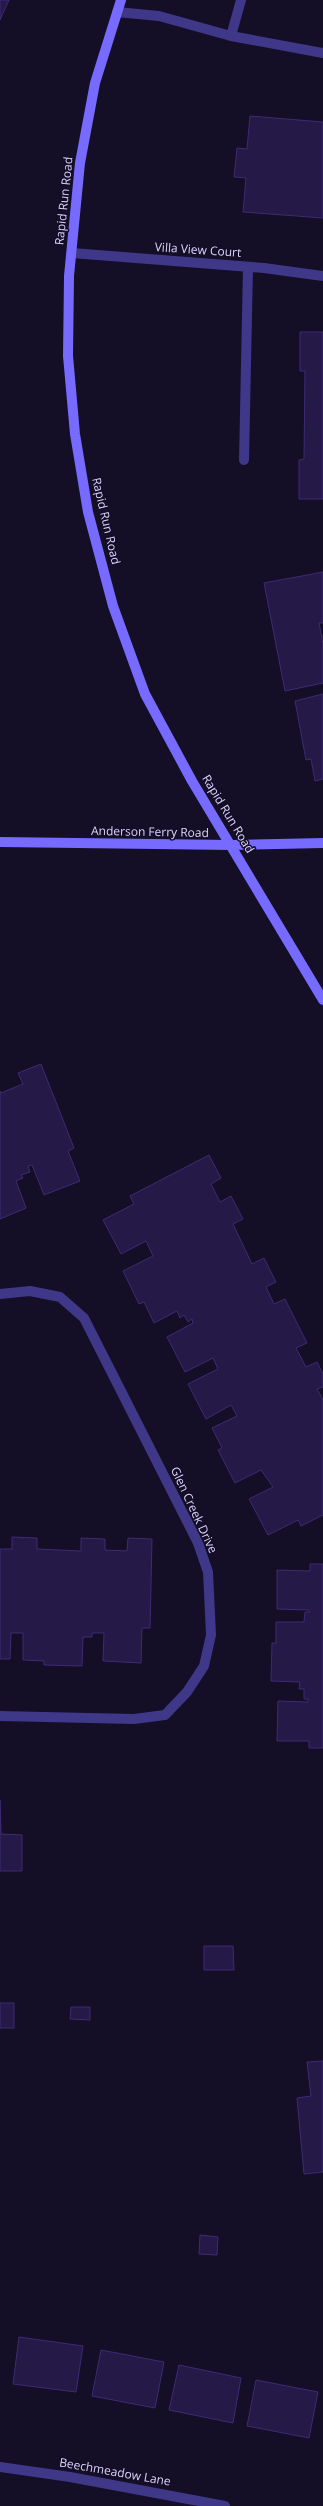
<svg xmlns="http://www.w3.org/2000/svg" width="323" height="2506" viewBox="0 0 323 2506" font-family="'Open Sans',sans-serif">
<rect width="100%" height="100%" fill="#140e26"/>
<g fill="#251948" stroke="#3e2b74">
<polygon points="0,0 9,0 0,20"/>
<polygon points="250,116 323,122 323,218 243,212 246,178 234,177 237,148 247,149"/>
<polygon points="300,332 323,332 323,499 299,499 299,460 304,459 305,371 300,371"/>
<polygon points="323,572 323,623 319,623 323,644 323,683 285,691 264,583"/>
<polygon points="323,694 323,779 315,781 311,759 306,760 295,701"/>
<polygon points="41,1064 74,1148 68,1151 80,1181 44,1195 32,1165 28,1166 30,1172 21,1175 23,1178 16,1181 26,1208 0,1219 0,1091 1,1093 23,1084 18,1073"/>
<polygon points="209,1155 221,1178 211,1184 220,1202 231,1196 243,1219 233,1224 252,1264 264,1258 276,1282 266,1287 274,1304 285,1299 307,1343 296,1348 306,1367 317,1362 323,1374 323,1387 317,1389 323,1400 323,1515 301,1526 298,1520 268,1535 249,1499 273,1487 261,1470 235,1483 218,1450 222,1448 212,1428 237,1416 231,1405 206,1419 188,1384 218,1369 213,1358 185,1372 167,1337 193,1323 192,1319 188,1322 184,1315 180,1318 177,1311 154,1323 144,1302 139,1304 123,1271 153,1256 146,1241 121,1254 103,1220 134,1204 130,1196"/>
<polygon points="12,1537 37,1538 37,1549 81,1551 81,1538 105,1539 105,1550 127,1551 128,1538 152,1539 150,1628 142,1628 141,1663 103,1661 104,1633 92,1633 92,1637 83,1637 82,1666 44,1665 44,1661 23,1660 23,1633 11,1633 10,1659 0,1659 0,1549 12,1549"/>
<polygon points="310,1564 323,1564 323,1748 309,1748 309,1741 277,1741 278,1701 308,1702 308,1699 304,1699 304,1689 299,1689 300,1682 271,1681 272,1643 276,1643 276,1622 304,1622 305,1612 310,1612 309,1610 277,1609 277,1570 310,1571"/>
<polygon points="0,1800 1,1834 22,1835 22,1871 0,1871"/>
<polygon points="204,1946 233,1946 234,1970 204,1970"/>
<rect x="0" y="2003" width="14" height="25"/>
<polygon points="71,2007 90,2007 90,2020 70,2019"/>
<polygon points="323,2061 323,2172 304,2174 297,2098 311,2096 307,2062"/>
<polygon points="200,2235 218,2237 217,2255 199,2254"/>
<polygon points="19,2337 83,2346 76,2392 13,2384"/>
<polygon points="101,2350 164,2362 155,2408 92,2396"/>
<polygon points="179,2365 241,2378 233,2423 169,2410"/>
<polygon points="256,2380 318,2392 309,2438 247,2426"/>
</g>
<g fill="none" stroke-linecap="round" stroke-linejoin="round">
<g stroke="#3f3787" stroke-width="10">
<polyline points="117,12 159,16 231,36 241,0"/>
<polyline points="231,36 323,53"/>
<polyline points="72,253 264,268 323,276"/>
<polyline points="244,460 248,267"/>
</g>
<g stroke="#3f3787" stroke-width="10">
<polyline points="0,1294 30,1291 60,1297 84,1318 198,1543 208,1572 211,1635 204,1666 187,1692 165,1715 134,1719 0,1716"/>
<polyline points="0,2467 70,2477 225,2506"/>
</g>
<g stroke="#766aff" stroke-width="10">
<polyline points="121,0 95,83 80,163 69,276 68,356 75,434 88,512 113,606 145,694 192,781 323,1000"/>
<polyline points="0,842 231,845 323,843"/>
</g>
</g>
<g text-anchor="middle" stroke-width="3" stroke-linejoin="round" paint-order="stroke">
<g font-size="12" fill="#dbd3ff" stroke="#140e26">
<text transform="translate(64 201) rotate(-84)" y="4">Rapid Run Road</text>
<text transform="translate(198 250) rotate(4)" y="4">Villa View Court</text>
<text transform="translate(106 521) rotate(77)" y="4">Rapid Run Road</text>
<text transform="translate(228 814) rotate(59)" y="4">Rapid Run Road</text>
<text transform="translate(150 832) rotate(1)" y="4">Anderson Ferry Road</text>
<text transform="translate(194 1510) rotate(65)" y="4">Glen Creek Drive</text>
<text transform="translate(115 2472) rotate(10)" y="4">Beechmeadow Lane</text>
</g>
</g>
</svg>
